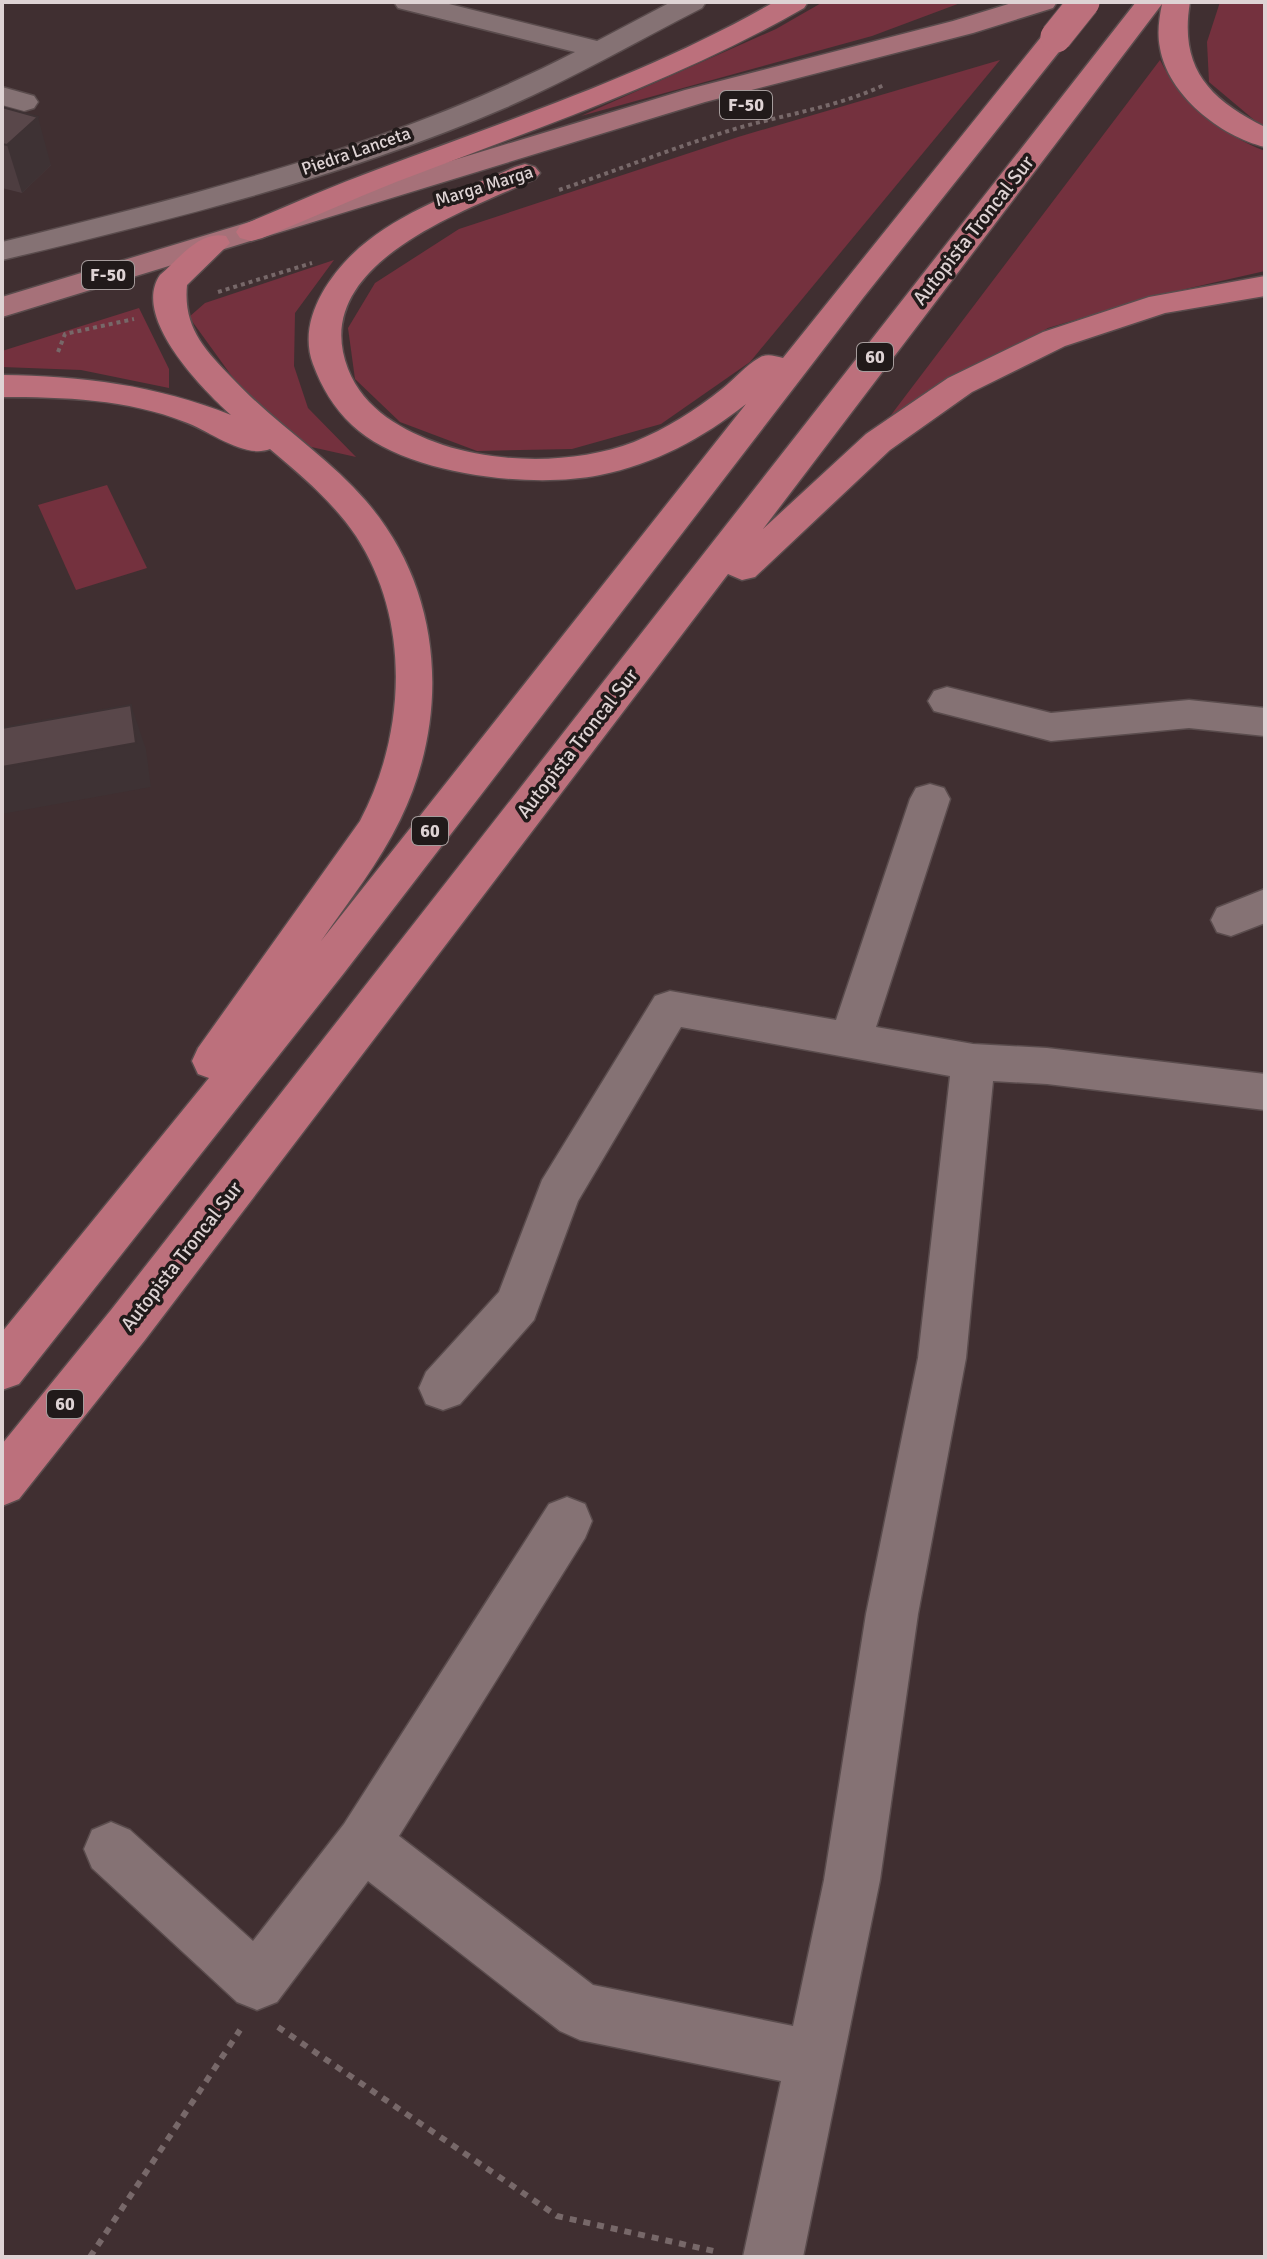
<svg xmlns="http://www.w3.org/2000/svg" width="1267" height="2259" viewBox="0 0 1267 2259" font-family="Signika,sans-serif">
<rect width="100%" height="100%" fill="#402f31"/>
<g fill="#74313e">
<polygon points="823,2 963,2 872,36 581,116 776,29"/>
<polygon points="1220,2 1265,2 1265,129 1209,82 1207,42"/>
<polygon points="1000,60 750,362 661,424 572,449 477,451 400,422 355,379 348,328 375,283 459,229 738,137"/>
<path d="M1160,60C1181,103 1221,134 1265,151V271L1159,295L1048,328L891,415Z"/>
<polygon points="334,260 295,313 294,366 308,408 356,457 298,444 244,393 189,317 205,303"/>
<polygon points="139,308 169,369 169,388 81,370 2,367 2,351"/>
<polygon points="107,485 147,568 76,590 38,505"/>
</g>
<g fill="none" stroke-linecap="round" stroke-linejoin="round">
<g stroke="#5a4c4d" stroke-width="3">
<g id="minor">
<path d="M394,2H441L597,41L671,2H706L702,8C637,41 574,78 507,107C345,177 173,219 2,260V242C198,194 395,145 575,52L398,8Z"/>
<polygon points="2,87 34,96 38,102 34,108 24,111 2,105"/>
<polygon points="947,687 1051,713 1189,700 1265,708 1265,736 1189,728 1051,741 934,711 928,701 934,691"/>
<polygon points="930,784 944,788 950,799 876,1027 973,1044 1047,1048 1265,1074 1265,1110 1047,1084 993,1081 966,1358 918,1614 880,1880 803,2257 743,2257 781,2081 580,2040 560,2031 368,1881 277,2002 257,2010 237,2002 92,1868 84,1849 92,1830 111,1822 130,1830 253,1941 344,1824 549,1504 567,1497 585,1504 592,1521 585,1538 399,1836 593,1985 793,2026 824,1880 866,1614 918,1358 950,1076 681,1027 578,1201 534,1320 460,1404 443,1410 426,1404 419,1388 426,1372 499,1292 542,1180 655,996 670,991 836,1020 910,799 916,788"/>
<polygon points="1265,889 1265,923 1231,936 1217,932 1211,920 1217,908"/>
</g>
</g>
<g stroke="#5a4c4d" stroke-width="3">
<polygon id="major" points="1015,2 1057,2 1053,8 973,33 705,102 2,317 2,297 685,90 953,21"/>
</g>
<g stroke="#5a4c4d" stroke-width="3">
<g id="highway">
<path d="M774,2H808L804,8C675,82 534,129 396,182C351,200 307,220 262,238L251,241L240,238L236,232L240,226C285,207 330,187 376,170C510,119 649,74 774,2Z"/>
<path d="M1136,2H1190C1179,67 1208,99 1265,127V147C1220,136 1168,95 1160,48C1157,33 1159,19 1162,4L763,529L866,434L948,378L1043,332L1149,297L1265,276V296L1165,313L1065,346L972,392L890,450L755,577L742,580L728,574L145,1340L19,1499L2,1506V1444L111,1310Z"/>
<path d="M1056,29L1066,31L1070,37L1066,43L863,298L344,973L19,1384L2,1390V1332L209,1078L198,1074L192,1061L198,1048L360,821C406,734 411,620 356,536C333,502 301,475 270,449C244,459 210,431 185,422C127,399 64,397 2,397V375C82,376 156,385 231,415C202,389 131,317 160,275C179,259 199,230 226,236L230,243L187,285C183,327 204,349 232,378C274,423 326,455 366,501C443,590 451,716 400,820C379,863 349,901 321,941L746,404C703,438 655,464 600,475C532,489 404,475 352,425C333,407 322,388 313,364C297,321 328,276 359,248C403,210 462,190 515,167L525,164L535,167L540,173L535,179C465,211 307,264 348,369C364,410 403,431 443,445C501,464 577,464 634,442C666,429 696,410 722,389C734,380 746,365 759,358C767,353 774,356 783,358L1046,31Z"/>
</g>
</g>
<g stroke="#776869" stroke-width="4" stroke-dasharray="4 4" stroke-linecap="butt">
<path d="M559,190C618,170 678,146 738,128C787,114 837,107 884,85"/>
<polyline points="218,292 312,263"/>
<polyline points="58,352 65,334 134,319"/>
</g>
<g stroke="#776869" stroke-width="6" stroke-dasharray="7 7" stroke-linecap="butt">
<polyline points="278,2027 557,2216 718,2252"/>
<polyline points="90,2257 240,2030"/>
</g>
<use href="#minor" fill="#857274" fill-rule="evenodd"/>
<use href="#major" fill="#a67179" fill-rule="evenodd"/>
<use href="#highway" fill="#bc707c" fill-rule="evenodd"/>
<g stroke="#5a4c4d" stroke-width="33" stroke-linecap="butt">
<polyline id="highway-bridge" points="1056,37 1084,2"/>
</g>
<use href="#highway-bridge" stroke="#bc707c" stroke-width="31"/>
</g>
<polygon fill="#4d3d40" points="2,107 51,165 22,193 2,188"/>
<g fill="#3e3234">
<polygon points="38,117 51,165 22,193 7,145"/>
<polygon points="131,705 146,749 151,787 2,814 2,767"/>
</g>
<g fill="#59474a" stroke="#3e3234" stroke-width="2">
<polygon points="2,107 38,117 7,145 2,144"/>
<polygon points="131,705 136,743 2,767 2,728"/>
</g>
<g text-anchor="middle" stroke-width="7" stroke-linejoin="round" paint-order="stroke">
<g fill="#211a1a" stroke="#a59c9c" stroke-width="2">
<rect x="720" y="91" width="52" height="28" rx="6"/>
<rect x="82" y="261" width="52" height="28" rx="6"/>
<rect x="857" y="343" width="36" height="28" rx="6"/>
<rect x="412" y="817" width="36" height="28" rx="6"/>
<rect x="47" y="1390" width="36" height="28" rx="6"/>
</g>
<g font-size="18" font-weight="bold" fill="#ded3d4">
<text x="746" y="111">F-50</text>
<text x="108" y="281">F-50</text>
<text x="875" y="363">60</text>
<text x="430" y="837">60</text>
<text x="65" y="1410">60</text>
</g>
<g font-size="18" fill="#ded3d4" stroke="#211a1a">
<text transform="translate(356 151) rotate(-19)" y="6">Piedra Lanceta</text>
<text transform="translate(484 186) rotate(-17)" y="6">Marga Marga</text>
</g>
<g font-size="20" fill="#ded3d4" stroke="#211a1a">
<text transform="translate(973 230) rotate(-52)" y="7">Autopista Troncal Sur</text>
<text transform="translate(577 743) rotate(-52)" y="7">Autopista Troncal Sur</text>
<text transform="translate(181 1256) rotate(-52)" y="7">Autopista Troncal Sur</text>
</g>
</g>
<rect width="1267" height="2259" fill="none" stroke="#ded3d4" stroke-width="8"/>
</svg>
